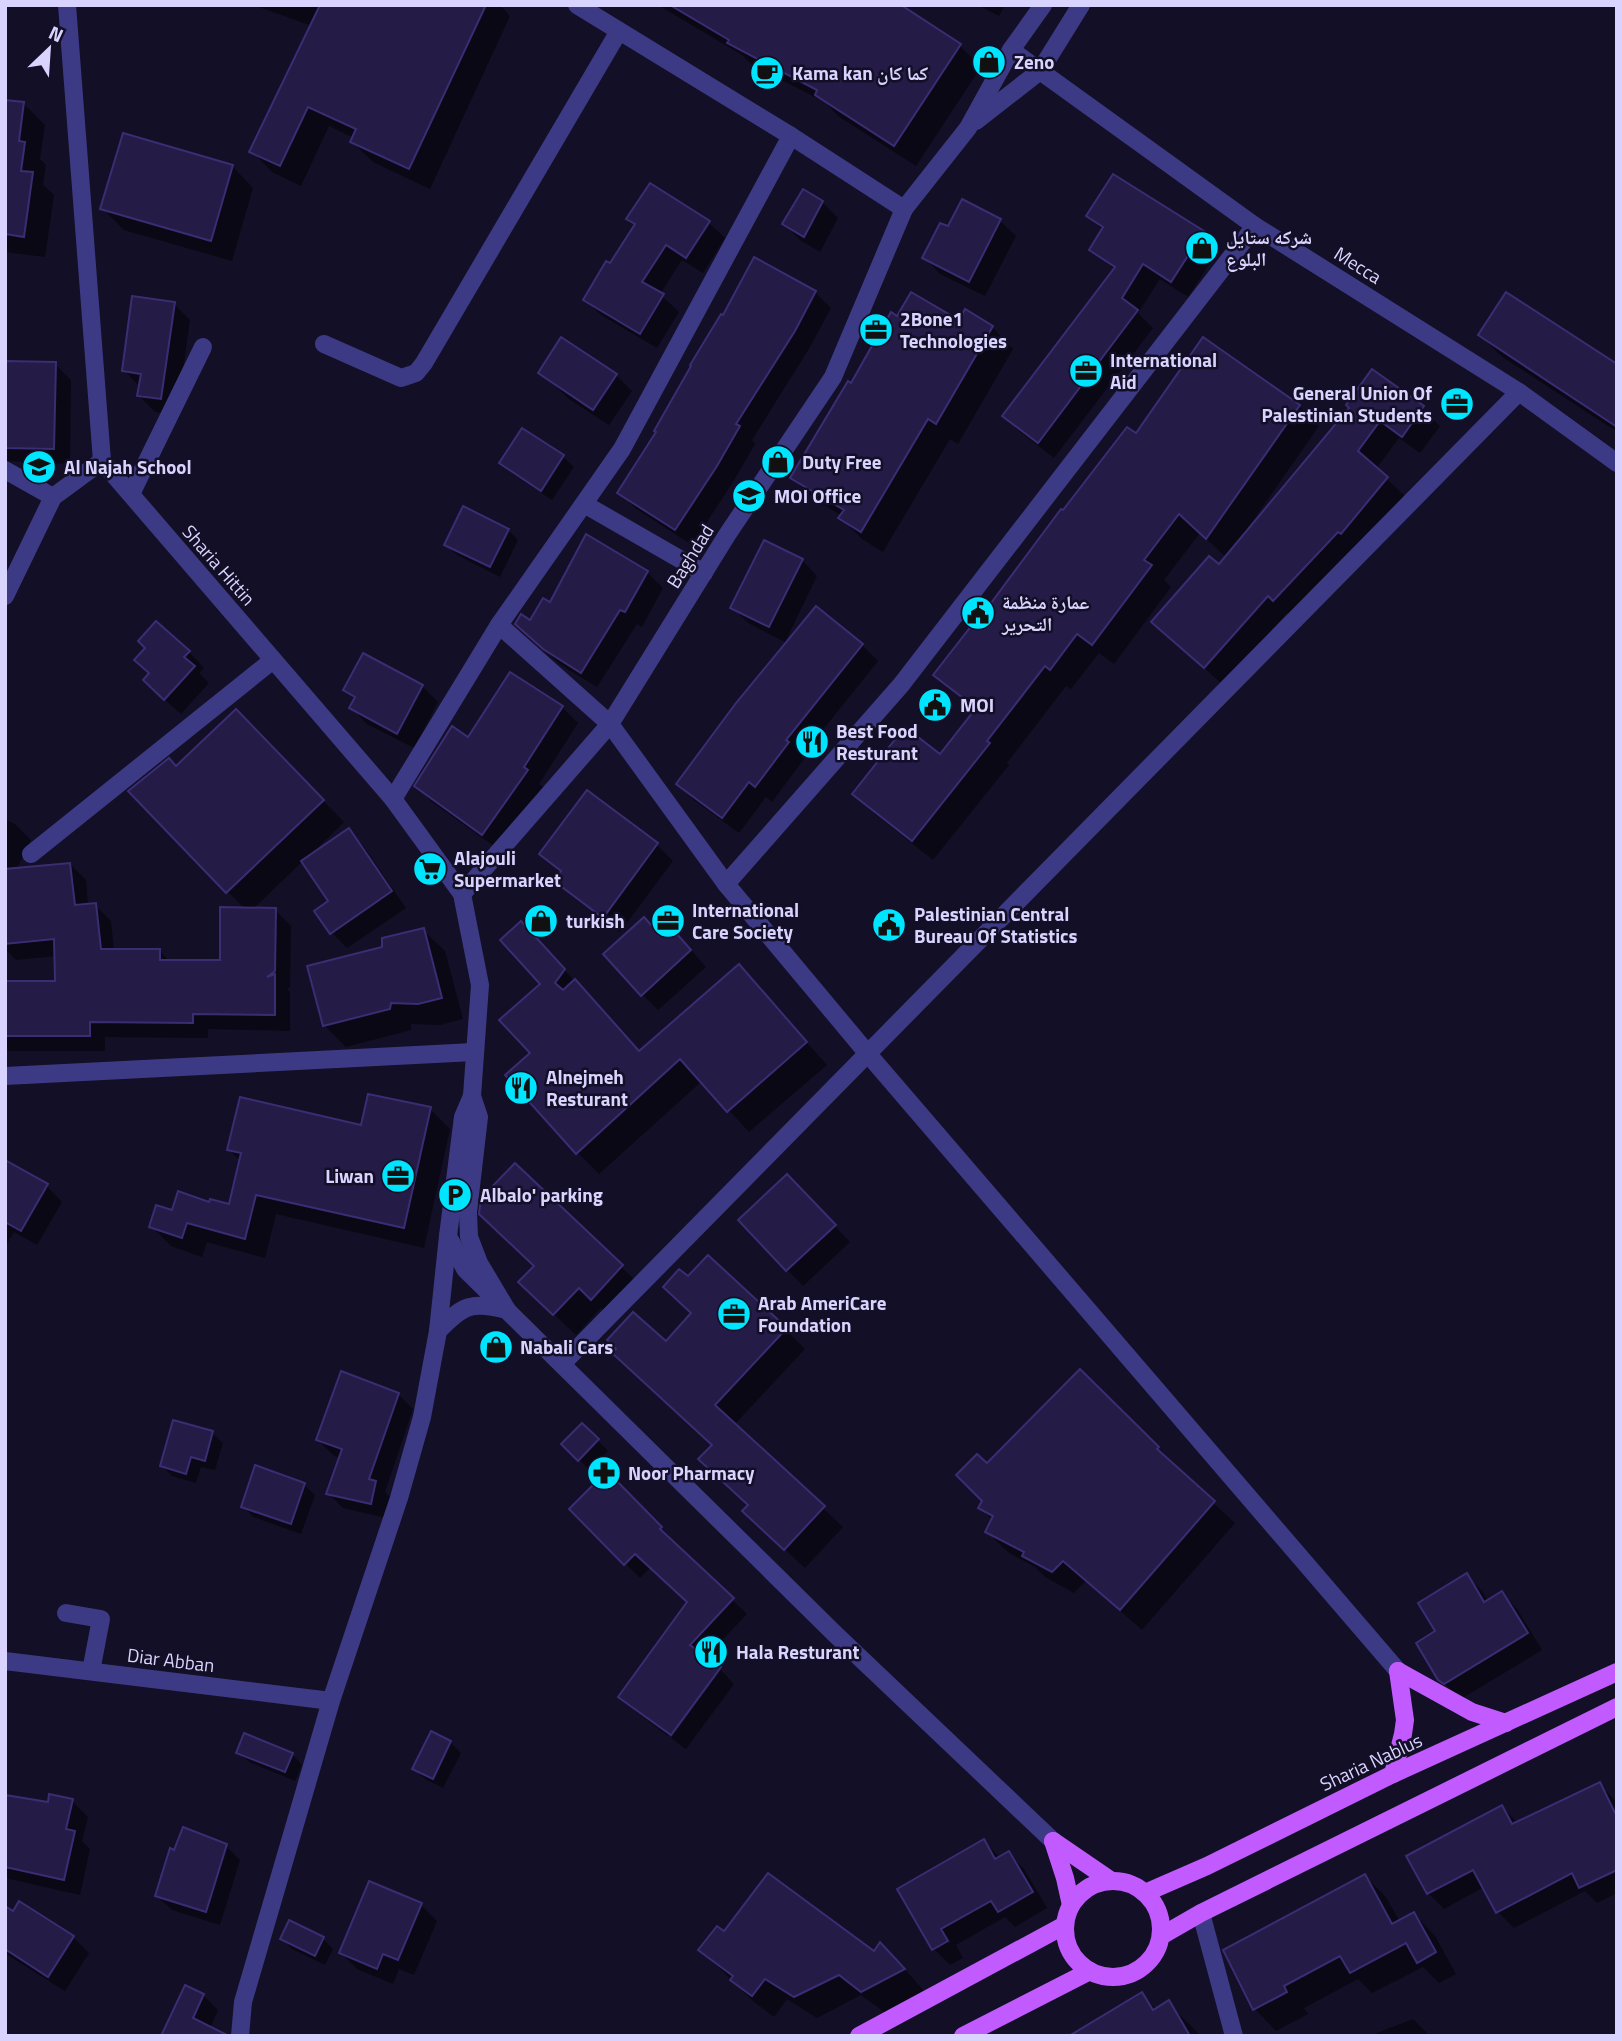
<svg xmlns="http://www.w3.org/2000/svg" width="1622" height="2041" viewBox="0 0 1622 2041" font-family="'Titillium Web','Noto Naskh Arabic',sans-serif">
<rect width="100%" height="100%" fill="#130f26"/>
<g fill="#0007">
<polygon points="253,5 500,5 510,16 430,189 373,162 352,142 354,138 329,126 301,186 272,172 252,151 312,26"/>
<polygon points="658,5 898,5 959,45 981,67 916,166 838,116 826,103 751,64 742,55"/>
<polygon points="978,5 1005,5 999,16"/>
<polygon points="5,101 24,104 45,125 40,159 46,165 43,185 54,195 45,257 5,252"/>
<polygon points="232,166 253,188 232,261 124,230 102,208"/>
<polygon points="822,202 838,218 820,252 800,240 784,224"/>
<polygon points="1088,216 1203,233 1219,249 1188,297 1160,279 1138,313 1153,328 1054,458 1020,432 1004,416 1115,270 1091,249 1103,230"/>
<polygon points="629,219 709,223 725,238 703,273 682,260 660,294 679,312 657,348 601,315 585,299 636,226"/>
<polygon points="1000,221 1016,236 985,296 940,274 925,258 949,229"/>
<polygon points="815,292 831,308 810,347 752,440 755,444 733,482 692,545 635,508 619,492 658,432"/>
<polygon points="174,304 190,320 177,414 155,412 139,396 140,387 124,370"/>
<polygon points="898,318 960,322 992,327 1013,349 958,444 950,439 883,552 862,539 841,518 842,516 814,499 792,477"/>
<polygon points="1480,335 1617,366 1617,432 1501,356"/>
<polygon points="5,362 55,364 71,380 70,464 5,461"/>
<polygon points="541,372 616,375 632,391 609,425 569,399"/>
<polygon points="1299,406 1319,426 1250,525 1253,527 1351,408 1422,408 1440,426 1420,453 1399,438 1376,469 1405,496 1292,618 1287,613 1223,685 1153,622 1227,558 1200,533 1164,580 1171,587 1114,664 1099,653 1071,689 1066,686 1007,763 1009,765 933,860 875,814 855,794 940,757 976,711 935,675 1064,513 1136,436"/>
<polygon points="523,430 563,457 574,467 552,500 511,473 501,463"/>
<polygon points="508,530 518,540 500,577 457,555 446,545"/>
<polygon points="802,560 817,576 785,642 748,623 732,607"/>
<polygon points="647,572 663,588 642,627 637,624 597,687 561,665 533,640 530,622 550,605"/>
<polygon points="816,608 862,645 878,661 801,757 804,759 772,802 766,797 739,833 694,800 678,784"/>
<polygon points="189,652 204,668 199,673 209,683 181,714 161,696 150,674 136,660"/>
<polygon points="364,655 422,686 438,702 414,748 367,724 352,708 356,700 345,690"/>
<polygon points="562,707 578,723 539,784 543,787 498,849 432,802 416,786 469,740"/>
<polygon points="257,733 344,822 310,855 311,856 348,831 364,847 406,908 347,948 331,932 331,902 303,861 253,909 275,910 291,926 290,987 287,989 290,992 290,1031 208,1029 208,1038 105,1037 105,1051 9,1051 5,1047 5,983 56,983 56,956 16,960 5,949 5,819 15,824 31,840 16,870 70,864 86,880 88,906 95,905 111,921 114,950 160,951 170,962 221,962 245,909 130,791"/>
<polygon points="587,792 657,845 673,861 620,932 572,896 556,880 561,873 541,854"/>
<polygon points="521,923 640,1052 739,967 827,1065 749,1132 702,1081 599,1174 577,1152 532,1053 542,984"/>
<polygon points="423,930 445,951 463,1019 440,1025 411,1024 411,1030 346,1047 324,1025 383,948"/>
<polygon points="660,936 685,943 706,967 658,1010 642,994"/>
<polygon points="430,1109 450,1129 424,1248 276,1214 265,1258 207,1242 202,1257 171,1246 151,1226 173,1212 211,1204 230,1206 241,1161 229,1150 363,1127"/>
<polygon points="515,1165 643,1288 613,1320 601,1308 576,1335 542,1303"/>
<polygon points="5,1176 47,1186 62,1202 37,1245 14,1232 5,1247"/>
<polygon points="803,1192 850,1242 803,1286 740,1220"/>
<polygon points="688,1279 785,1329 805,1349 734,1425 843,1527 805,1568 764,1530 713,1446 666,1344 693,1314"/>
<polygon points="1080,1371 1179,1469 1178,1471 1235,1523 1142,1630 1086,1581 1074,1593 1045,1577 1035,1567 1009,1553 987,1532 993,1520 980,1508 984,1501 987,1465"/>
<polygon points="398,1394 413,1409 385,1492 390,1497 386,1518 343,1508 328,1493 341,1458 333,1455 318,1440"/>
<polygon points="582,1425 608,1451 590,1470 563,1444"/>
<polygon points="212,1433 223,1443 215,1470 201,1467 196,1483 172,1476 162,1466"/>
<polygon points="256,1468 304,1485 315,1495 301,1534 253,1517 243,1506"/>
<polygon points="607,1474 676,1543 674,1545 747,1614 705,1658 718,1669 668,1736 635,1711 620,1696 689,1603 651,1567 640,1578 571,1509"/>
<polygon points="1466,1575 1482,1591 1488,1601 1501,1593 1517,1609 1542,1650 1461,1699 1440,1679 1437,1632"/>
<polygon points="721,1670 734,1684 686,1749 671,1738"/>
<polygon points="450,1742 461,1753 443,1788 425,1779 414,1769"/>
<polygon points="238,1752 292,1754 302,1765 295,1781 249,1762"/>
<polygon points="1600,1784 1617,1803 1617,1893 1597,1903 1585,1891 1514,1928 1498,1912 1484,1887 1444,1909 1428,1893 1502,1807 1518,1823"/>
<polygon points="5,1796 49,1804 72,1801 88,1817 82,1841 90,1849 80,1895 5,1878"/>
<polygon points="984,1841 1000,1858 1008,1853 1024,1869 1047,1908 1015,1927 1005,1917 956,1945 963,1958 950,1965 934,1949 899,1890"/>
<polygon points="226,1846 240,1860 220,1925 172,1910 157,1896"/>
<polygon points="1365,1876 1386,1897 1400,1922 1414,1914 1435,1936 1456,1974 1439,1983 1423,1967 1372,1993 1358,1979 1304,2008 1308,2014 1276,2031 1255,2009 1225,1951"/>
<polygon points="421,1905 437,1921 414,1975 399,1969 393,1984 357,1969 341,1953"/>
<polygon points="5,1913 73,1937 89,1953 65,1991 6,1954"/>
<polygon points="282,1938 323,1939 333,1949 325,1965 292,1949"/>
<polygon points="701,1950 874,1953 902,1966 924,1991 884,2012 861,1995 817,2018 787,1999 774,2017 753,2001"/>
<polygon points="203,1995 218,2010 209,2031 163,2036"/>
<polygon points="1141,1995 1157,2010 1168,2003 1201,2036 1072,2036"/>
<polygon points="1413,2019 1430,2036 1369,2036"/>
</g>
<g fill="#241b47" stroke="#3b2d73" stroke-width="2">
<polygon points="320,5 486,5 409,169 350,142 356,129 308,107 280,166 249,152"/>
<polygon points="670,5 901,5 961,44 894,146 815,95 817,90 727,43 729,40"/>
<polygon points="5,100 24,102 19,141 25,142 21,171 33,172 24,237 5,234"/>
<polygon points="123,133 233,165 211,241 100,209"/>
<polygon points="1113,174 1204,231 1171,282 1143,264 1122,298 1138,310 1038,443 1002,416 1115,267 1089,250 1103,227 1086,216"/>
<polygon points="650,183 710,221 686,258 666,245 642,282 664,294 640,334 583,300 606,261 610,263 635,224 626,219"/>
<polygon points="803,189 823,201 804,237 782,224"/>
<polygon points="962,199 1001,219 969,282 922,258 940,223 948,226"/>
<polygon points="754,257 816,291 795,331 736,424 740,426 717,466 675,530 617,493 656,432 654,431 691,366 690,365 721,314 723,315"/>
<polygon points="911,292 959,320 965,309 993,326 936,424 928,419 861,532 838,518 844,510 790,478 848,381 851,383 891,312 897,316"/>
<polygon points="1506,292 1617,364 1617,427 1478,335"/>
<polygon points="132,296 175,302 161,399 137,396 141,374 122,371"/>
<polygon points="561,337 617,374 593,410 538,373"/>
<polygon points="1203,337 1300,405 1206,539 1179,514 1144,560 1152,565 1092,645 1077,634 1050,670 1045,666 987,741 990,743 912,841 852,794 905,727 940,754 976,708 933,675 990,602 991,603 1061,509 1063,510 1127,427 1136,433"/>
<polygon points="5,361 56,362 54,449 5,448"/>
<polygon points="1372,369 1424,406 1402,437 1380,421 1358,451 1388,477 1341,534 1338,532 1273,601 1268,596 1204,668 1151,622 1209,556 1219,564 1349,408 1346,405"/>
<polygon points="522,428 564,455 541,491 499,463"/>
<polygon points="463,506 509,529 490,567 444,545"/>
<polygon points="586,534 648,571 625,612 620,610 581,673 543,649 515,624 521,614 530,620 543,598 550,602"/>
<polygon points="764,540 803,559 769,627 730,608"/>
<polygon points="816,606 863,644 786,740 789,742 755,787 749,782 722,818 676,784 736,703"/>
<polygon points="156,621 190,651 184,657 195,666 164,700 143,680 149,673 134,660 145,648 138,641"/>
<polygon points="363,653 423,685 397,734 349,708 355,697 343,690"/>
<polygon points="510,672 563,706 524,767 528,770 482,835 414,786 452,726 468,737"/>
<polygon points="236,709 324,800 226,893 128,791 169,758 176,766"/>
<polygon points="587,790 658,843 603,918 554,881 561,871 539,854"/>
<polygon points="349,828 392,891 330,934 314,911 328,901 301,861"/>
<polygon points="70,863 75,905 96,903 101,949 160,949 160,960 220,960 220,907 276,908 275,971 267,977 275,974 275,1015 193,1014 193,1023 90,1022 90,1036 5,1036 5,981 55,981 54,939 5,944 5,869"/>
<polygon points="644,917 659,934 669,925 691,950 641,996 603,954"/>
<polygon points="521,921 565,969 555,983 563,990 575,979 639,1051 739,964 807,1042 727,1112 680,1059 576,1154 505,1075 530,1053 499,1020 540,984 500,940"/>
<polygon points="424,928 442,998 418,1004 391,1003 390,1009 323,1026 307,966 382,947 382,938"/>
<polygon points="368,1094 431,1107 404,1228 256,1195 245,1239 187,1223 182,1238 149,1227 156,1205 172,1210 178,1191 209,1202 210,1199 229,1204 241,1153 227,1150 240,1097 361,1125"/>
<polygon points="5,1160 48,1184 21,1231 5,1222"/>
<polygon points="515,1163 623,1265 591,1300 579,1288 553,1315 518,1282 534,1266 479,1214 481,1198"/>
<polygon points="787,1174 836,1225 786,1271 738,1220"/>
<polygon points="708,1255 787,1328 715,1405 825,1506 784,1550 742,1511 748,1505 698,1459 712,1445 612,1353 616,1349 607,1340 633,1312 666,1341 691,1313 663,1287 679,1269 688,1276"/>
<polygon points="1080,1369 1159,1447 1157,1449 1215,1501 1120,1610 1063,1561 1052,1572 1022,1556 1024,1552 985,1532 993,1516 978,1508 982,1501 956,1475 977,1454 987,1463"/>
<polygon points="341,1371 399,1393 369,1479 376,1481 371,1504 326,1494 342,1449 316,1440"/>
<polygon points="173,1420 213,1431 205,1461 191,1457 186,1474 160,1466"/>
<polygon points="582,1423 599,1439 578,1461 561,1444"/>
<polygon points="255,1465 305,1483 291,1524 241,1507"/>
<polygon points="607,1471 662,1527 660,1529 734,1598 690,1645 721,1667 671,1735 618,1697 687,1602 635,1554 624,1565 569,1509"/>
<polygon points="1467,1573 1484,1602 1502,1591 1528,1633 1444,1684 1438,1680 1416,1643 1435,1631 1418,1603"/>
<polygon points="431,1731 451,1741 433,1779 412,1769"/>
<polygon points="244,1733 293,1753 285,1772 236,1753"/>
<polygon points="1600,1782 1617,1817 1617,1870 1579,1888 1572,1873 1496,1913 1473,1870 1427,1894 1406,1856 1502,1805 1512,1824"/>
<polygon points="49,1794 73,1799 66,1829 75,1831 64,1880 5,1867 5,1795 48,1802"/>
<polygon points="183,1827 227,1844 206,1912 155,1896 170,1848 174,1850"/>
<polygon points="984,1839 995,1859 1009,1851 1033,1892 998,1912 991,1901 941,1929 948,1941 932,1950 897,1889"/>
<polygon points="768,1873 874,1951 880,1942 905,1969 861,1992 839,1975 794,1997 765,1979 752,1996 730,1980 733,1976 698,1950 717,1926 724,1931"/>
<polygon points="1365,1874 1392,1924 1414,1912 1436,1952 1417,1963 1406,1943 1350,1973 1340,1956 1284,1986 1287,1992 1253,2010 1223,1950"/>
<polygon points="369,1881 422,1903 398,1960 383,1954 377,1969 339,1953"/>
<polygon points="19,1901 74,1936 48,1977 5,1949 5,1906 13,1911"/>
<polygon points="289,1920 324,1937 315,1956 280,1939"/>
<polygon points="185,1985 204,1994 193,2018 229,2036 161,2036"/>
<polygon points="1142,1992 1153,2010 1169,2000 1190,2036 1069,2036"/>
</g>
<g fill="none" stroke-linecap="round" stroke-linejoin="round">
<g stroke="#3d3a85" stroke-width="18">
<polyline points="67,5 102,461 393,799 462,894 480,985 472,1096 479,1117 468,1212 469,1237 479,1263 507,1310"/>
<polyline points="577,5 791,136 904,209 968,128 1011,50 1043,5"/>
<polyline points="1011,50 1255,226 1519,392 1617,463"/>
<polyline points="976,121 1040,71 1081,5"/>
<polyline points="324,344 401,378 416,373 424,363 619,31"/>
<polyline points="5,470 53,497"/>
<polyline points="131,494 203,347"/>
<polyline points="584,504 704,573"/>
<polyline points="5,596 53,497 102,461"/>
<polyline points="499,625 610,724 726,884 868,1054 1398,1671"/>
<polyline points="393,799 499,625 622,449 791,136"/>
<polyline points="31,854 273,660"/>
<polyline points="726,884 901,685 1255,226"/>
<polyline points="462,894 610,724 727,535 833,377 904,209"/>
<polyline points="5,1076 474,1052"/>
<polyline points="472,1096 463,1117 448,1236 465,1269 835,1634 1053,1841"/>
<path d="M438,1331C463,1305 471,1301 507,1310"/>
<polyline points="562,1364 1519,392"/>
<polyline points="66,1613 101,1619 91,1671"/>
<polyline points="5,1661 331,1701"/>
<polyline points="1201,1913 1234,2036"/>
<polyline points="240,2036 243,2002 331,1701 399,1498 422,1417 438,1331 448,1236"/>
</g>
<g stroke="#c25bff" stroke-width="18">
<polyline points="1398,1671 1472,1712 1506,1723"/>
<polyline points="1393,1774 1403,1734 1405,1720 1398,1671"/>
<polyline points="1053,1841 1110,1880"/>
<polyline points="1053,1841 1065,1878 1071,1905"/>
<circle cx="1113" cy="1929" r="48"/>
<polyline points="1145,1893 1207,1866 1393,1774 1617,1672"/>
<polyline points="1161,1936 1201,1913 1617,1707"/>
<polyline points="859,2036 1065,1925"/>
<polyline points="963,2036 1090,1971"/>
</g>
</g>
<defs>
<g id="shop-disc" transform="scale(1.75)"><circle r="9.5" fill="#00e5ff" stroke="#130f26"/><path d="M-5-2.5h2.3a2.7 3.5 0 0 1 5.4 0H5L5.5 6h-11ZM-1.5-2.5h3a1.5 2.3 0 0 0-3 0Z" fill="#111"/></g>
<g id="cafe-disc" transform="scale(1.75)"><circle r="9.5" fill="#00e5ff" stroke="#130f26"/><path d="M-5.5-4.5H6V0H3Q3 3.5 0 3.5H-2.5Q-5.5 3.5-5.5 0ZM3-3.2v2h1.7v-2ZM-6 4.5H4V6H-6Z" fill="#111"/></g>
<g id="office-disc" transform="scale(1.75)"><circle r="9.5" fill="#00e5ff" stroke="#130f26"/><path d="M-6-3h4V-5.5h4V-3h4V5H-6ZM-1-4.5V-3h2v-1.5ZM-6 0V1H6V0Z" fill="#111"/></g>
<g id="school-disc" transform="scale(1.75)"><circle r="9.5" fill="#00e5ff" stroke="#130f26"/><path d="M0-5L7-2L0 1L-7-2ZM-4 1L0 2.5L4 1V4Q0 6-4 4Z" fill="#111"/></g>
<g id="civic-disc" transform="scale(1.75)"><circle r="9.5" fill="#00e5ff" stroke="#130f26"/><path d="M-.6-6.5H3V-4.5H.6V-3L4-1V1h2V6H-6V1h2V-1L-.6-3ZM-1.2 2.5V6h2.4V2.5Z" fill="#111"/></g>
<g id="restaurant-disc" transform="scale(1.75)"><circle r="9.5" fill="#00e5ff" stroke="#130f26"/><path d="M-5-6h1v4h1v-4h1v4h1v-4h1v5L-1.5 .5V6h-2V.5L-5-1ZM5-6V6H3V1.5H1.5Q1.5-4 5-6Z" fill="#111"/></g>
<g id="supermarket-disc" transform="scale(1.75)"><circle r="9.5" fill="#00e5ff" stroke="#130f26"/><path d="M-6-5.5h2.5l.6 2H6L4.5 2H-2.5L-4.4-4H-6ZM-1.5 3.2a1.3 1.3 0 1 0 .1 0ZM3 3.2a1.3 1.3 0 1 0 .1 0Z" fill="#111"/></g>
<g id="parking-disc" transform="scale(1.75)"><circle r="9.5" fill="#00e5ff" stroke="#130f26"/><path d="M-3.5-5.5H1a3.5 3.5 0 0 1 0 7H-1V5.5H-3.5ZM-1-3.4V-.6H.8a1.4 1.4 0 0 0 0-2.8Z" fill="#111"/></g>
<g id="pharmacy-disc" transform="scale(1.75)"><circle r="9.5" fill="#00e5ff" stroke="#130f26"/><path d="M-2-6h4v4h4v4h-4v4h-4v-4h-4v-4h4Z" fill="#111"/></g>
</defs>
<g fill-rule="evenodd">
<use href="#shop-disc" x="989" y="62"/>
<use href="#cafe-disc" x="767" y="73"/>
<use href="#shop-disc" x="1202" y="248"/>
<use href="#office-disc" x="876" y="330"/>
<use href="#office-disc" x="1086" y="371"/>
<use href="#office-disc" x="1457" y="404"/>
<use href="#shop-disc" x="778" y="462"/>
<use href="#school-disc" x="39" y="467"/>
<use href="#school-disc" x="749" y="496"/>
<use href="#civic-disc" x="978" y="613"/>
<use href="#civic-disc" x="935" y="705"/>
<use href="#restaurant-disc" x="812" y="742"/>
<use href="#supermarket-disc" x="430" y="869"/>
<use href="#shop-disc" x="541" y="921"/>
<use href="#office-disc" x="668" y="921"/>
<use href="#civic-disc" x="889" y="925"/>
<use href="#restaurant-disc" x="521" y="1088"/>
<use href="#office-disc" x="398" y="1176"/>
<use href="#parking-disc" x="455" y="1195"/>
<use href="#office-disc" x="734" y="1314"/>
<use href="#shop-disc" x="496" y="1347"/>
<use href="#pharmacy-disc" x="604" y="1473"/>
<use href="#restaurant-disc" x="711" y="1652"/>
</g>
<g text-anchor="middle" stroke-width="5" stroke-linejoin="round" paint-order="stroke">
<g font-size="19" font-weight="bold" fill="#d9d4ff" stroke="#130f26" text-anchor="start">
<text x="1014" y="69">Zeno</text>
<text x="792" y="80">Kama kan كما كان</text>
<text x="1226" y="244">شركه ستايل<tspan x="1226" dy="22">البلوع</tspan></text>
<text x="900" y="326">2Bone1<tspan x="900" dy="22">Technologies</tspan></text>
<text x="1110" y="367">International<tspan x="1110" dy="22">Aid</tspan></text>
<text x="1432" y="400" text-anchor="end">General Union Of<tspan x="1432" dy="22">Palestinian Students</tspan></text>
<text x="802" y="469">Duty Free</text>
<text x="64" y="474">Al Najah School</text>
<text x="774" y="503">MOI Office</text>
<text x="1002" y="609">عمارة منظمة<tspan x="1002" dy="22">التحرير</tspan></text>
<text x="960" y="712">MOI</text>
<text x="836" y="738">Best Food<tspan x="836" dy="22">Resturant</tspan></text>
<text x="454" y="865">Alajouli<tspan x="454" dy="22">Supermarket</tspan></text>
<text x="692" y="917">International<tspan x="692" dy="22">Care Society</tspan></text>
<text x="914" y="921">Palestinian Central<tspan x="914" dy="22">Bureau Of Statistics</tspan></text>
<text x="566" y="928">turkish</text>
<text x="546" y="1084">Alnejmeh<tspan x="546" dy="22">Resturant</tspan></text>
<text x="374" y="1183" text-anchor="end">Liwan</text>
<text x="480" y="1202">Albalo' parking</text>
<text x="758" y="1310">Arab AmeriCare<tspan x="758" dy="22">Foundation</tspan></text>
<text x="520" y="1354">Nabali Cars</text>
<text x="628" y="1480">Noor Pharmacy</text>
<text x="736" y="1659">Hala Resturant</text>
</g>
<g font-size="19" fill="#d9d4ff" stroke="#130f26">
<text transform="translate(1358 265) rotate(32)" y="7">Mecca</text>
<text transform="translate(690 556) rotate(-58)" y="7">Baghdad</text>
<text transform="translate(219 565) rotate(49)" y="7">Sharia Hittin</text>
<text transform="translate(171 1660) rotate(7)" y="7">Diar Abban</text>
<text transform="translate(1371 1762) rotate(-25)" y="7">Sharia Nablus</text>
</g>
</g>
<rect width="1622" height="2041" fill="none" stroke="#d9d4ff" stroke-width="14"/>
<g transform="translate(49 49) rotate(25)" stroke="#130f26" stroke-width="5" paint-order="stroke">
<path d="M0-5L12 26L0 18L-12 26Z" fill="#d9d4ff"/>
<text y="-10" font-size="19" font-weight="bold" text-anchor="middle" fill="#d9d4ff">N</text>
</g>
</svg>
